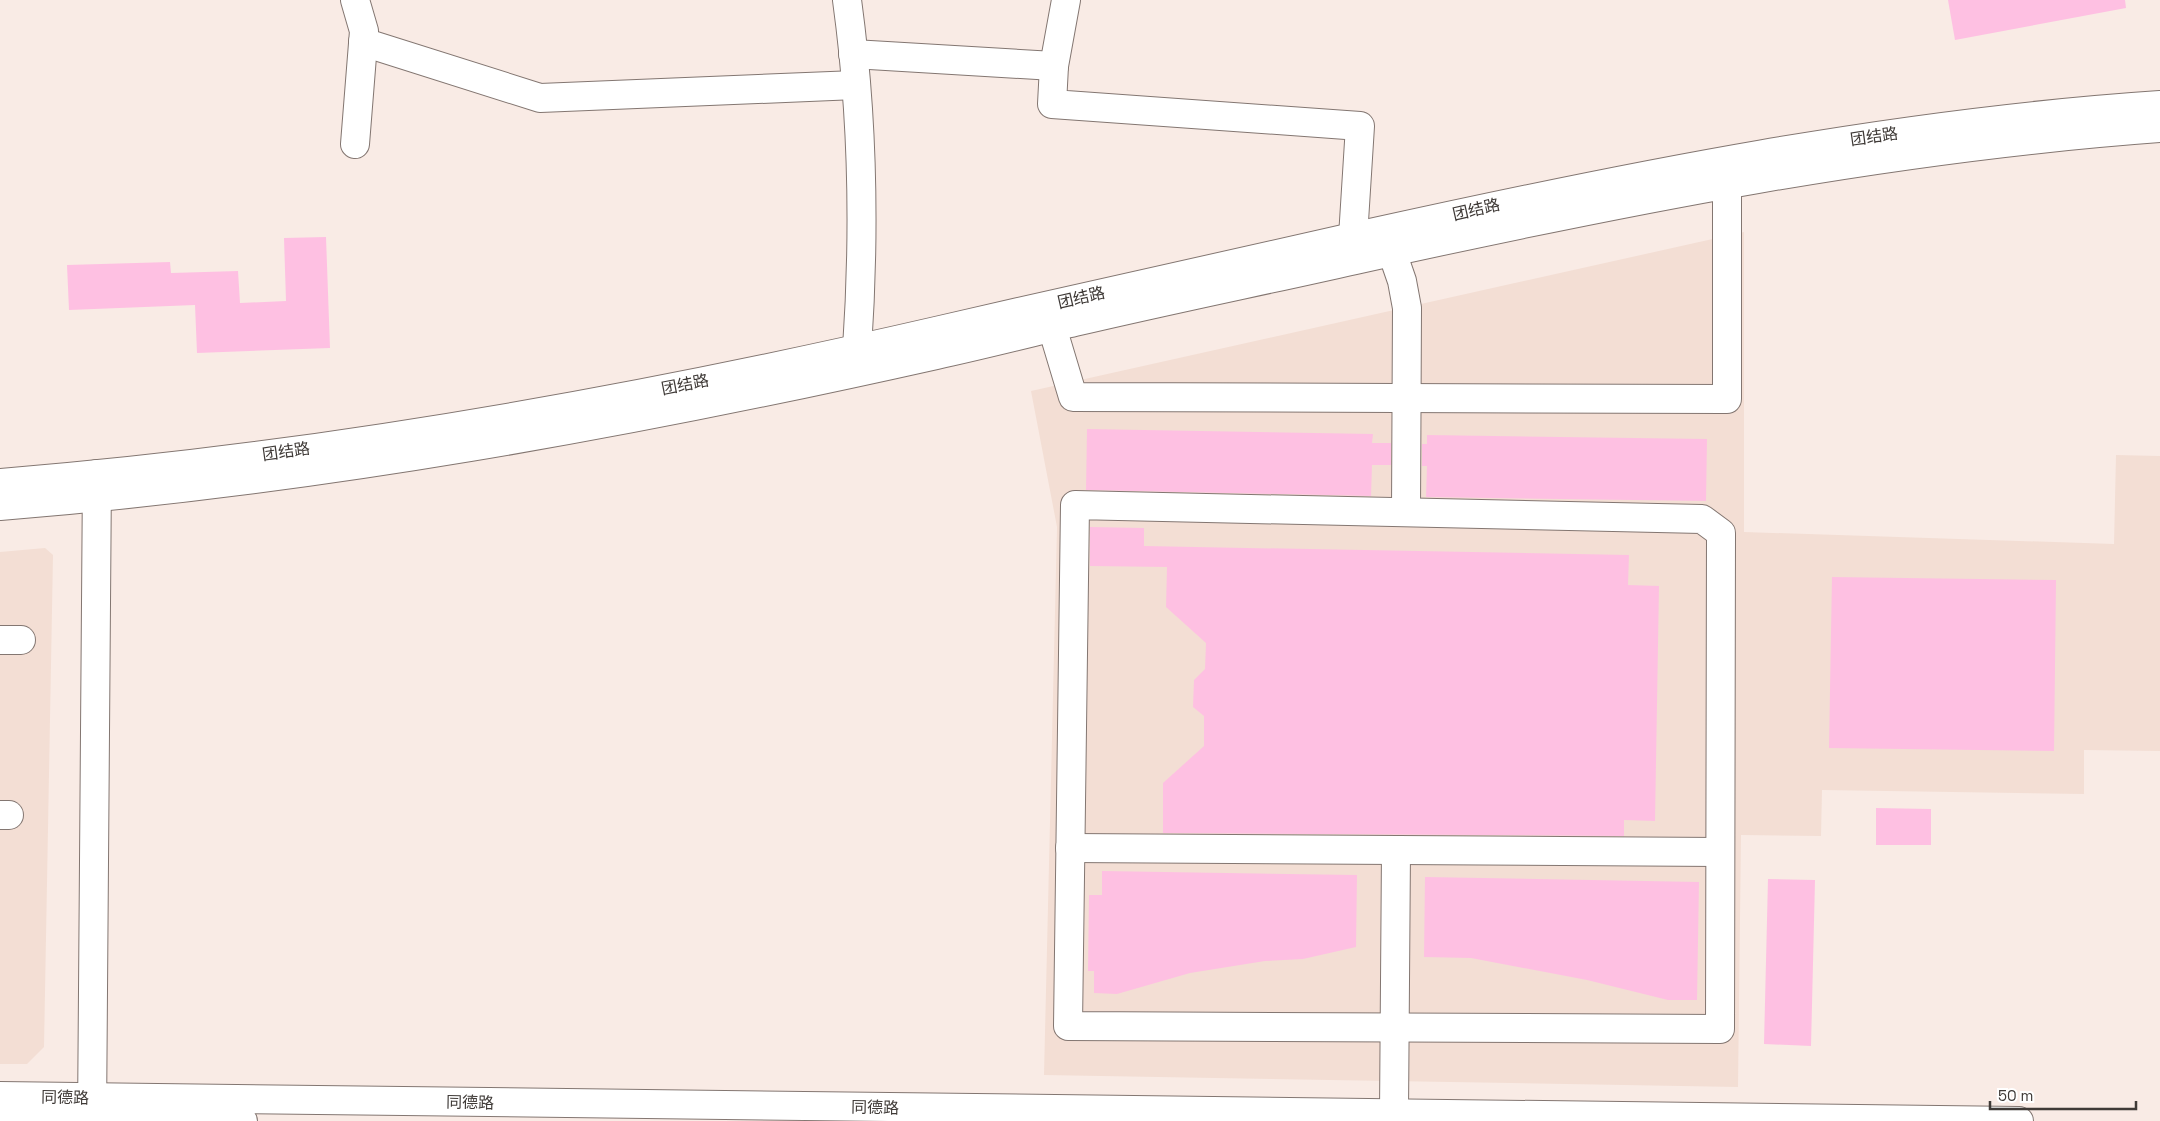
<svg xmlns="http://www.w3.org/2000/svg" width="2160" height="1121" viewBox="0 0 2160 1121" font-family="'Space Grotesk','Noto Sans SC',sans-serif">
<rect width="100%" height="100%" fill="#f9ebe5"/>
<g fill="#f3ded4">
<polygon points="1744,232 1744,532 2114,544 2116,455 2160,456 2160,751 2084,750 2084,794 1822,790 1821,836 1741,835 1738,1087 1044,1075 1057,527 1031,391"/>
<polygon points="45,548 53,555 44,1047 27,1064 0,1064 0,552"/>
</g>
<g fill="#fec0e2">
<polygon points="1948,0 2125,0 2126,8 1955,40"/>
<polygon points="326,237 330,348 197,353 195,305 69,310 67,265 170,262 171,273 238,271 240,303 286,301 284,238"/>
<polygon points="1087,429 1373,434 1372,443 1391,443 1391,465 1372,465 1371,496 1086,490"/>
<polygon points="1427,435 1707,439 1706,501 1426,497 1427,466 1422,466 1422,444 1427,444"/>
<polygon points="1090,527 1144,528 1144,546 1629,555 1628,585 1659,586 1655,821 1624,820 1624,836 1163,833 1163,783 1204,746 1204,716 1193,707 1194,680 1205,669 1206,643 1166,607 1167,567 1090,566"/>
<polygon points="1832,577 2056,580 2054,751 1829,748"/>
<polygon points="1876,808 1931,809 1931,845 1876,845"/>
<polygon points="1102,871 1357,875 1356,947 1303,959 1265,961 1190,973 1117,994 1094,993 1094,971 1088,971 1089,895 1102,895"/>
<polygon points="1425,877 1699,882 1697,1000 1668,1000 1587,980 1471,958 1424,957"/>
<polygon points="1768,879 1815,880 1811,1046 1764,1044"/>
</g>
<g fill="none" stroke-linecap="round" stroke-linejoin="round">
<g stroke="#837671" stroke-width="30">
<g id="minor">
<polyline points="355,0 364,31 355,144"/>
<path d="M847,0C863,116 865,232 857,349"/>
<polyline points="1066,0 1054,66 1052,104 1360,126 1353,237"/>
<polyline points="363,42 540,98 856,85"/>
<polyline points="853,54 1054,66"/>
<polyline points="1392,252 1402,281 1407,308 1406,512"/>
<polyline points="1052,327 1073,397 1727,399 1727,183"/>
<polygon points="1075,505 1702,519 1721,533 1720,1029 1068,1026"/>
<polyline points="0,640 21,640"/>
<polyline points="0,815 9,815"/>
<polyline points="1070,848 1720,852"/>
<polyline points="1394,1113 1396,850"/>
<polyline points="92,1120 97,474"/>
</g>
</g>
<g stroke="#837671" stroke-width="30">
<g id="major">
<polyline points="0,1096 2019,1121"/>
<polyline points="0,1118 243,1121"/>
</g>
</g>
<g stroke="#837671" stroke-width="30">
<g id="highway">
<path d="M0,483C315,458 628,402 936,331C1079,298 1222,266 1366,234C1628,176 1892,123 2160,105"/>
<path d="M0,506C315,481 628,424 936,355C982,345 1029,333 1075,322C1168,300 1262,281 1355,260C1622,201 1887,148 2160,128"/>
</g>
</g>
<use href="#minor" stroke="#fff" stroke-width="28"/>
<use href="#major" stroke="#fff" stroke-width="28"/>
<use href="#highway" stroke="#fff" stroke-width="28"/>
</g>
<g text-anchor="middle" stroke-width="4" stroke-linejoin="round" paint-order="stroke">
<g font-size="16" fill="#3f3a37" stroke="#fff">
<text transform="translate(1874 136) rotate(-8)" y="6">团结路</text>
<text transform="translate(1476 209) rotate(-13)" y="6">团结路</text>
<text transform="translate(1081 297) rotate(-13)" y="6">团结路</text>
<text transform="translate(685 384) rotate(-11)" y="6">团结路</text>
<text transform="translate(286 451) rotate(-8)" y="6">团结路</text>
<text transform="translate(65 1097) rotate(1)" y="6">同德路</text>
<text transform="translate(470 1102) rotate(1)" y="6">同德路</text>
<text transform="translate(875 1107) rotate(1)" y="6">同德路</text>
</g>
</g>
<path d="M1990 1101v8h146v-8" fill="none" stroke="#3f3a37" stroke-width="2.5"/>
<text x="1998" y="1101" font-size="15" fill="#3f3a37" stroke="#ffffff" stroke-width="4" paint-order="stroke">50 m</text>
</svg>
